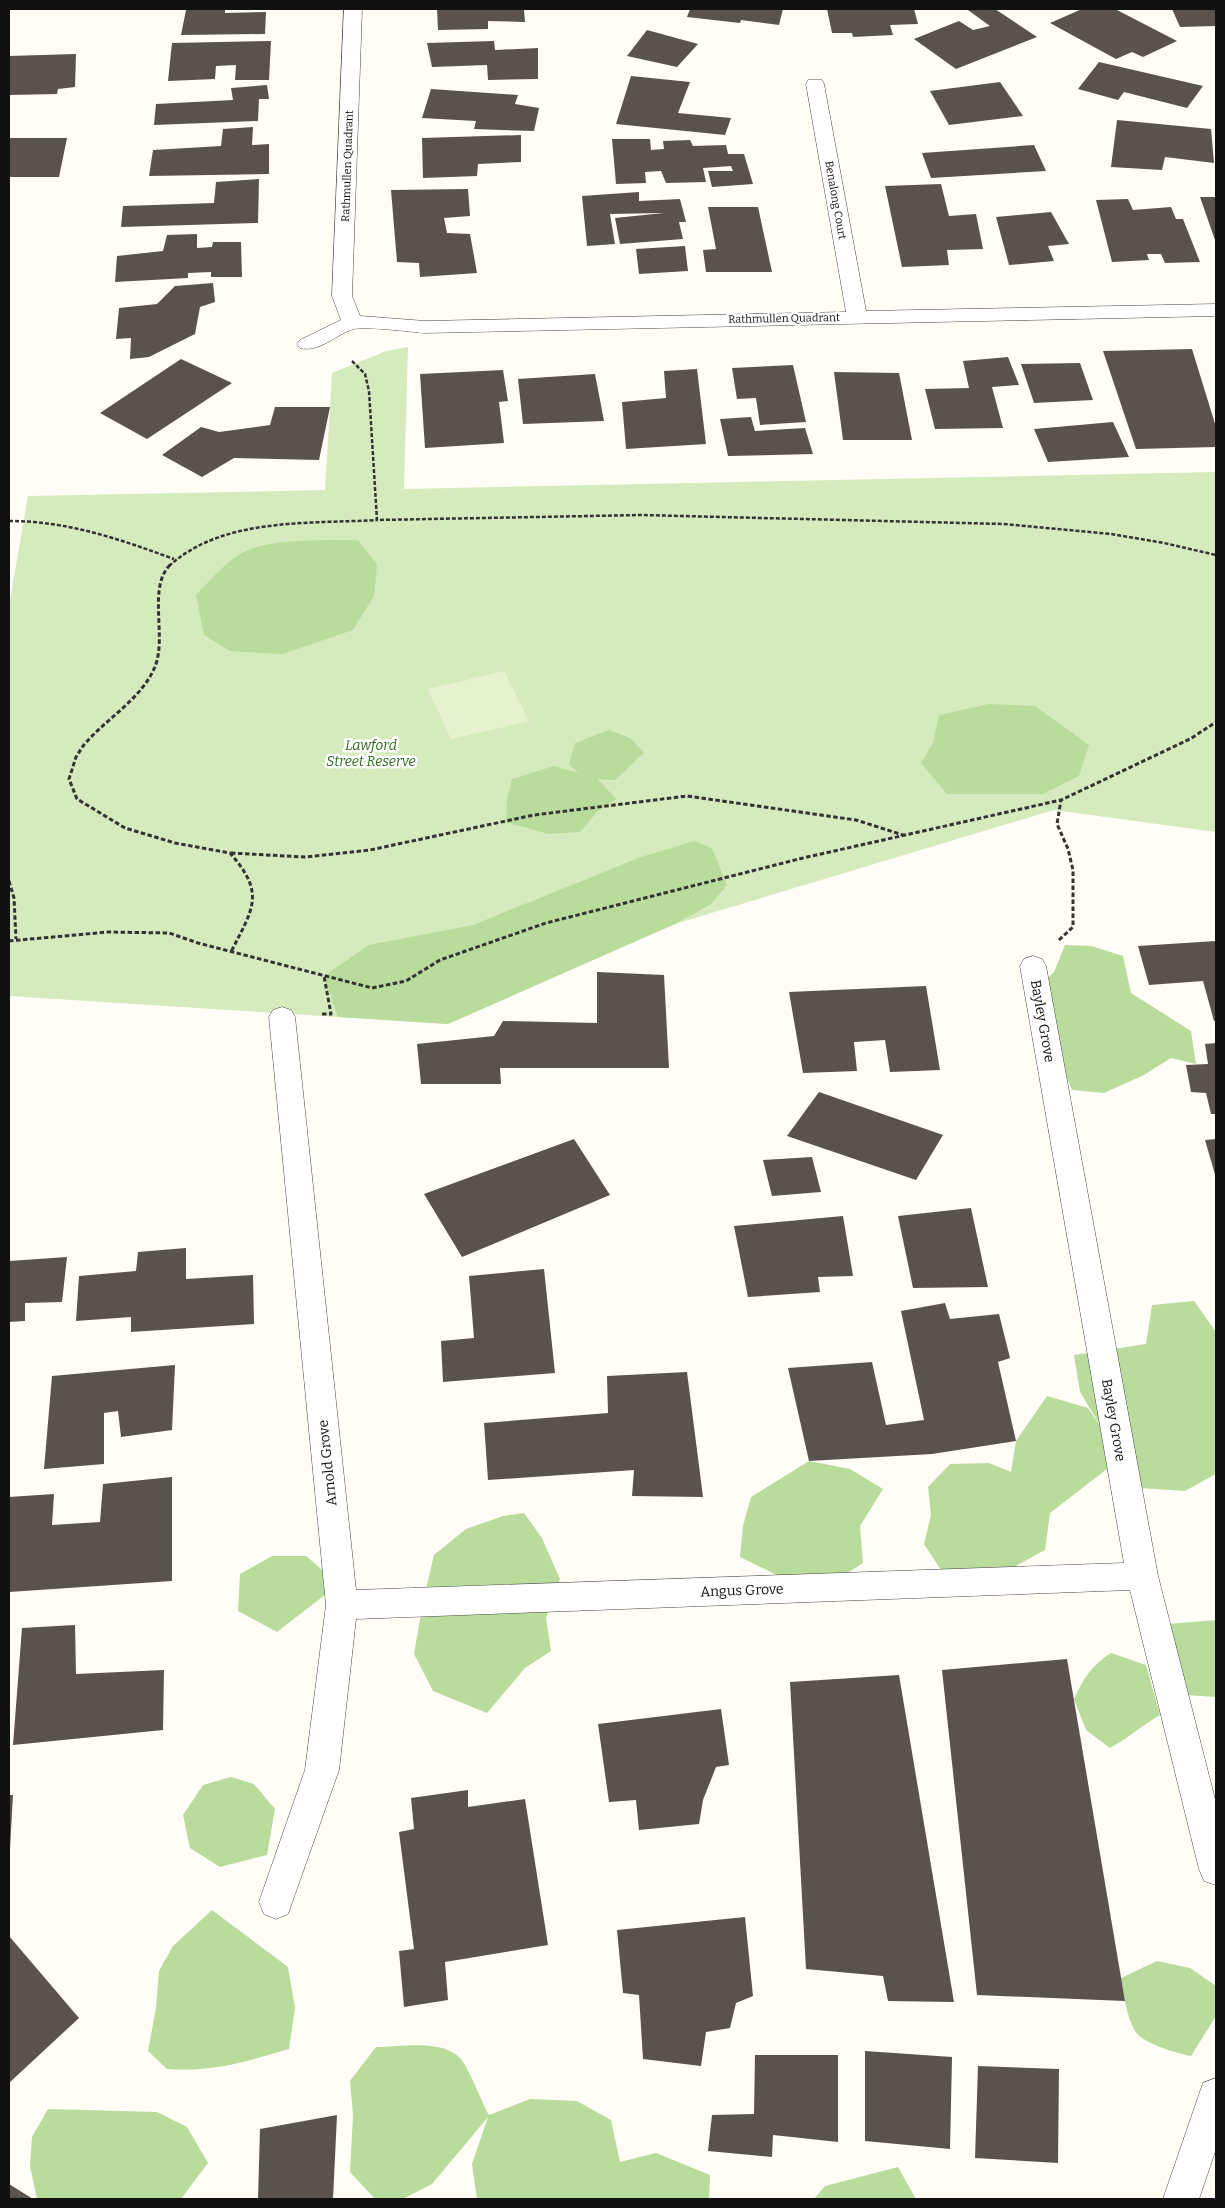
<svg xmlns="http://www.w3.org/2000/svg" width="1225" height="2208" viewBox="0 0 1225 2208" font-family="Bitter,serif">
<rect width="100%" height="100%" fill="#fffdf5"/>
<polygon fill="#d5ebbd" points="408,347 404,489 1216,472 1216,832 1054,810 675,924 448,1024 9,996 9,606 28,496 325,490 332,373 386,351"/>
<g fill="#b9dc9c">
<path d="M358,540L377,564L374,596L353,630L282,654L230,651L204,635L196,595C212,579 229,557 251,549C282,538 326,541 358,540Z"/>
<polygon points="989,704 1035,706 1089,745 1079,776 1043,794 947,794 921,763 933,743 939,715"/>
<polygon points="609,730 630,738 644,753 615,780 598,779 616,799 597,812 580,832 548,834 506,822 507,799 512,779 554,766 578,773 569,764 575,743"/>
<polygon points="694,841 712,848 727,885 711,904 675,924 448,1024 338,1017 324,976 369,945 473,925 641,857"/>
<polygon points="1065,945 1091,946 1123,956 1131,993 1191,1031 1196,1064 1171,1058 1144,1075 1104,1093 1072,1090 1058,1057 1037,989 1054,972"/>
<polygon points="1194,1301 1216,1332 1216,1474 1185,1491 1140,1488 1120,1459 1050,1513 1045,1550 988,1581 941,1570 924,1544 931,1515 928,1487 950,1464 989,1463 1011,1472 1016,1441 1047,1396 1088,1408 1103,1430 1080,1392 1074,1355 1146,1344 1152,1305"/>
<polygon points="809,1461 850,1469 883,1489 860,1526 863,1563 824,1588 783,1578 740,1557 743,1526 751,1497"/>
<polygon points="524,1513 542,1538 560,1579 546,1618 551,1651 525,1668 487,1713 433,1691 414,1654 423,1602 434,1555 466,1529 503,1516"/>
<polygon points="272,1556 306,1556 339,1584 277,1632 238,1611 240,1574"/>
<polygon points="1216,1620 1216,1697 1185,1695 1168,1624"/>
<path d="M1111,1653L1146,1665L1160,1715C1142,1725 1129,1738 1110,1748L1086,1730L1074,1699C1083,1679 1092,1665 1111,1653Z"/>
<polygon points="231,1777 254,1784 275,1809 267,1855 220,1867 190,1848 183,1815 203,1785"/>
<path d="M212,1910L288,1967L295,2008L289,2049C243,2062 216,2072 167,2069L148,2051L156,2008L159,1971L173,1946Z"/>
<path d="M1157,1961L1190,1968L1216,1986V2016L1191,2056C1177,2053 1143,2044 1135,2031C1126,2016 1124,1994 1121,1978Z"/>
<path d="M376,2047C400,2047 440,2039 459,2057C468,2065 482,2103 489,2115L530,2099L577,2101L611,2120L620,2162L656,2153L710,2175L709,2199H477L472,2164L488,2117L432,2184L403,2199H375L350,2172L353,2115L350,2081Z"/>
<polygon points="48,2109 157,2112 187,2127 208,2163 181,2199 37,2199 30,2166 32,2137"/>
<polygon points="898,2167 916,2199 814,2199 825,2186"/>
</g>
<polygon fill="#e6f2cf" points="504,671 529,721 451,739 428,689"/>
<g fill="#5a524d">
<polygon points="225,9 225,13 266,12 265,34 181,35 186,10"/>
<polygon points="437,9 524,9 525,22 488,21 488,29 438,30"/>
<polygon points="690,9 783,9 779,25 741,20 740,23 687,17"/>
<polygon points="827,9 914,9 918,24 890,25 893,35 853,37 852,33 832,33"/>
<polygon points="971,9 995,9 1037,37 956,69 914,39 959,21 973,30 990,26 968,10"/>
<polygon points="1082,9 1115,9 1177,41 1143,57 1132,52 1116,59 1050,23"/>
<polygon points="1172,9 1216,9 1216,26 1180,27"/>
<polygon points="647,30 698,44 677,67 627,56"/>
<polygon points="271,41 269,80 235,80 236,65 216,66 215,79 168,81 172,43"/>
<polygon points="494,41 495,50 538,48 538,79 488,80 487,65 432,67 427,43"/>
<polygon points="76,54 75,87 58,89 57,94 9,95 9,56"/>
<polygon points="1099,62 1203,86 1187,108 1124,92 1118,100 1078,89"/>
<polygon points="631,76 690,82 678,113 731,118 725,135 616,124"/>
<polygon points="1000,82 1023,116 949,125 930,91"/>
<polygon points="267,85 269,99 259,99 258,121 154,125 156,104 233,100 231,88"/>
<polygon points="431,89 518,95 515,104 539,108 534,131 474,129 476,121 422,118"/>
<polygon points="1117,120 1211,129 1214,163 1165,157 1162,170 1111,167"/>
<polygon points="253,127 252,145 269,144 269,174 149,176 153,150 221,146 223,129"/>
<polygon points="521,135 521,162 478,164 477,176 423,178 422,138"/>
<polygon points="9,138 67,138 59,177 9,177"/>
<polygon points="612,139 650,139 651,150 664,149 663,141 690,140 693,146 726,145 728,154 744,154 753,184 712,187 708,171 733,171 731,166 703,168 706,182 666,183 661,171 645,172 646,183 616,184"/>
<polygon points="1034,145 1046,171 931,178 922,153"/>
<polygon points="259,179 258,223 121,227 123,206 214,203 216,182"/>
<polygon points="941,184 949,216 976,214 983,249 947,250 949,265 902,267 885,186"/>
<polygon points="468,189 470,216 444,218 447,233 470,234 477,273 420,277 419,263 397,262 391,190"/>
<polygon points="639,192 639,201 680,199 686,222 679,222 683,239 620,244 615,218 664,213 610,214 615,244 587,246 582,196"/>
<polygon points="1200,197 1216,197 1216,243"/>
<polygon points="1128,199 1133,210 1171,207 1176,219 1183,219 1200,262 1165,263 1161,254 1147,254 1149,260 1112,262 1096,200"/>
<polygon points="708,207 758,207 772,272 706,272 703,250 716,249"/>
<polygon points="1051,212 1069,244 1048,246 1054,261 1009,265 996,217"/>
<polygon points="197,234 197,248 212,247 213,242 241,242 242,277 211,277 211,272 188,273 188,278 115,282 117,256 163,251 167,235"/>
<polygon points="685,246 688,271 639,274 636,249"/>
<polygon points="213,283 215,302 200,307 195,334 149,357 130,359 131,338 116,339 119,308 157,304 175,286"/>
<polygon points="1192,349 1216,427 1216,447 1136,449 1103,351"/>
<polygon points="1008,357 1019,385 992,387 1003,428 935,429 925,389 969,388 963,361"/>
<polygon points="181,359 232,383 147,439 100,413"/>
<polygon points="1080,363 1093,400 1034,403 1021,364"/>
<polygon points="793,365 806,422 760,425 756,398 737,399 732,368"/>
<polygon points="697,369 706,444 626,449 622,402 666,398 664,371"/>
<polygon points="503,370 508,401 499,402 504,443 425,448 420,374"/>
<polygon points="834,372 899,373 912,440 843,440"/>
<polygon points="595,374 604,421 523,424 518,379"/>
<polygon points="275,407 330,407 319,460 234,458 202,477 162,455 201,427 219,432 270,425"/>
<polygon points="751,417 755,431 805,428 813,454 728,456 720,419"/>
<polygon points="1113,422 1129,457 1048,462 1034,429"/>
<polygon points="1216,941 1216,1021 1214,1021 1203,981 1149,985 1138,946"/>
<polygon points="597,972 664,975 669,1068 500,1068 501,1084 421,1084 417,1044 494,1036 503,1021 597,1023"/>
<polygon points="926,986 940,1070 890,1072 885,1040 854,1042 857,1071 803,1073 789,992"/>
<polygon points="1216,1043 1216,1114 1211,1114 1206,1093 1191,1092 1186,1065 1208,1064 1205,1044"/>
<polygon points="819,1092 943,1135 916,1180 787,1136"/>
<polygon points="574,1139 610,1195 462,1257 424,1194"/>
<polygon points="1216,1139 1216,1178 1205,1140"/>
<polygon points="812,1157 821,1192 772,1196 763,1160"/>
<polygon points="971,1208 988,1287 913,1288 898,1216"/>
<polygon points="843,1216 853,1276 818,1277 820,1292 748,1297 734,1226"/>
<polygon points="186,1248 186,1279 253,1275 254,1324 131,1332 131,1317 76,1321 79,1276 136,1271 138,1252"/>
<polygon points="67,1257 62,1302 25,1303 25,1321 9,1322 9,1261"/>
<polygon points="544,1269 555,1373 443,1382 441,1341 474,1338 469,1276"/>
<polygon points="945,1303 950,1319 999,1314 1010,1358 998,1362 1016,1441 932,1454 809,1461 788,1368 872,1362 886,1425 924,1420 901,1311"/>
<polygon points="175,1365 172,1430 121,1437 118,1411 104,1413 104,1464 44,1469 52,1376"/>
<polygon points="687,1372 703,1497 632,1496 634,1470 488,1480 484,1423 608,1413 607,1376"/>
<polygon points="172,1477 172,1581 9,1592 9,1497 54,1494 52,1525 100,1522 103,1484"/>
<polygon points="75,1625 76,1674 164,1670 163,1730 13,1745 22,1628"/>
<polygon points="1067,1659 1125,2001 977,1995 942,1670"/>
<polygon points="899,1675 954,2002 888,2001 883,1976 806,1969 790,1682"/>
<polygon points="721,1709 729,1765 716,1767 703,1800 699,1824 639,1830 636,1800 609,1802 598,1724"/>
<polygon points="468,1790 468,1807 525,1799 548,1945 445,1962 448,2000 404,2007 399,1951 414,1949 399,1832 414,1829 411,1798"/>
<polygon points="9,1795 13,1795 10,1849 9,1849"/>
<polygon points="745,1917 753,1996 736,2003 730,2028 706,2032 701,2066 643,2059 639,1995 623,1993 617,1930"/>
<polygon points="9,1936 79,2018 9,2083"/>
<polygon points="865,2051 952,2057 950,2149 865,2141"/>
<polygon points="755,2055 838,2055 838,2142 773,2135 772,2157 708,2151 712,2115 754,2114"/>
<polygon points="978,2066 1059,2069 1058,2163 975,2158"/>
<polygon points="337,2115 333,2199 258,2199 260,2129"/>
<polygon points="9,2184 33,2199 9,2199"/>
</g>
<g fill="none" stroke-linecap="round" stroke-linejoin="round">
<g stroke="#444" stroke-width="1">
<g id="street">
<path d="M344,9H362L352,296L360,316L425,321L846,312L806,84L808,80H822L824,84L866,311L1216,304V316L425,333C411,332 365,326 354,329C336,334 320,353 300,348L297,344L300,340L341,320L332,296Z"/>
<polygon points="1033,956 1042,959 1046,966 1158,1576 1216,1803 1216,1885 1204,1881 1199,1869 1130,1590 356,1619 339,1770 288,1914 276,1919 264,1914 259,1902 305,1770 326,1605 269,1017 273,1010 282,1007 291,1010 295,1017 356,1590 1124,1563 1020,966 1024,959"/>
<polygon points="1216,2078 1216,2149 1199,2199 1163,2199 1203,2083"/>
</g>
</g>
<g stroke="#333" stroke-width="2.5" stroke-dasharray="4 2" stroke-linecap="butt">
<polyline points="352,361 365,374 369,391 377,520 642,515 1004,524 1111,534 1164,543 1216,555"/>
<path d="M9,521C68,521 119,539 174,559"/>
<path d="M169,566C223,517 309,524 377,520"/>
</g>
<g stroke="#333" stroke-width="3" stroke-dasharray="4.5 2.5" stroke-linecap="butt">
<path d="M170,565C148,587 166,634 156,664C144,698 105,719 83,746L76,757L69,779L77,799L125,828L175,843L230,853C266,894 253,908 231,952"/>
<polyline points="231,853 305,857 370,850 534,815 687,796 856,820 903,835"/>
<polyline points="9,881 14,898 16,939"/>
<polyline points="1059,940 1073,927 1073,870 1068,849 1057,824 1061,800"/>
<polyline points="9,941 108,932 169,933 198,943 372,988 406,981 440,960 546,923 803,858 1061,800 1190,739 1216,722"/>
<polyline points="322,1014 331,1014 324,976"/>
</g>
<use href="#street" fill="#fff" fill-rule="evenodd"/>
</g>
<g text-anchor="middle" stroke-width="5" stroke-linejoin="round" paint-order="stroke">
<g font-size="11" fill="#111" stroke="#fff">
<text transform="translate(347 166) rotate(-88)" y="4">Rathmullen Quadrant</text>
<text transform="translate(836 200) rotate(80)" y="4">Benalong Court</text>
<text transform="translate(784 318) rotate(-1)" y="4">Rathmullen Quadrant</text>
</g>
<g font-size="14" font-style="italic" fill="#2f6b1f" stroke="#fff">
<text x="371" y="750">Lawford<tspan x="371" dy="16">Street Reserve</tspan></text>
</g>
<g font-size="14" fill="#111" stroke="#fff">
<text transform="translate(1043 1021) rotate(80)" y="5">Bayley Grove</text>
<text transform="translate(1114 1420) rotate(80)" y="5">Bayley Grove</text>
<text transform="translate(327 1463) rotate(-96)" y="5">Arnold Grove</text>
<text transform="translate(742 1590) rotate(-2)" y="5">Angus Grove</text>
</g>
</g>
<rect width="1225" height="2208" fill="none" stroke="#111111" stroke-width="20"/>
</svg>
